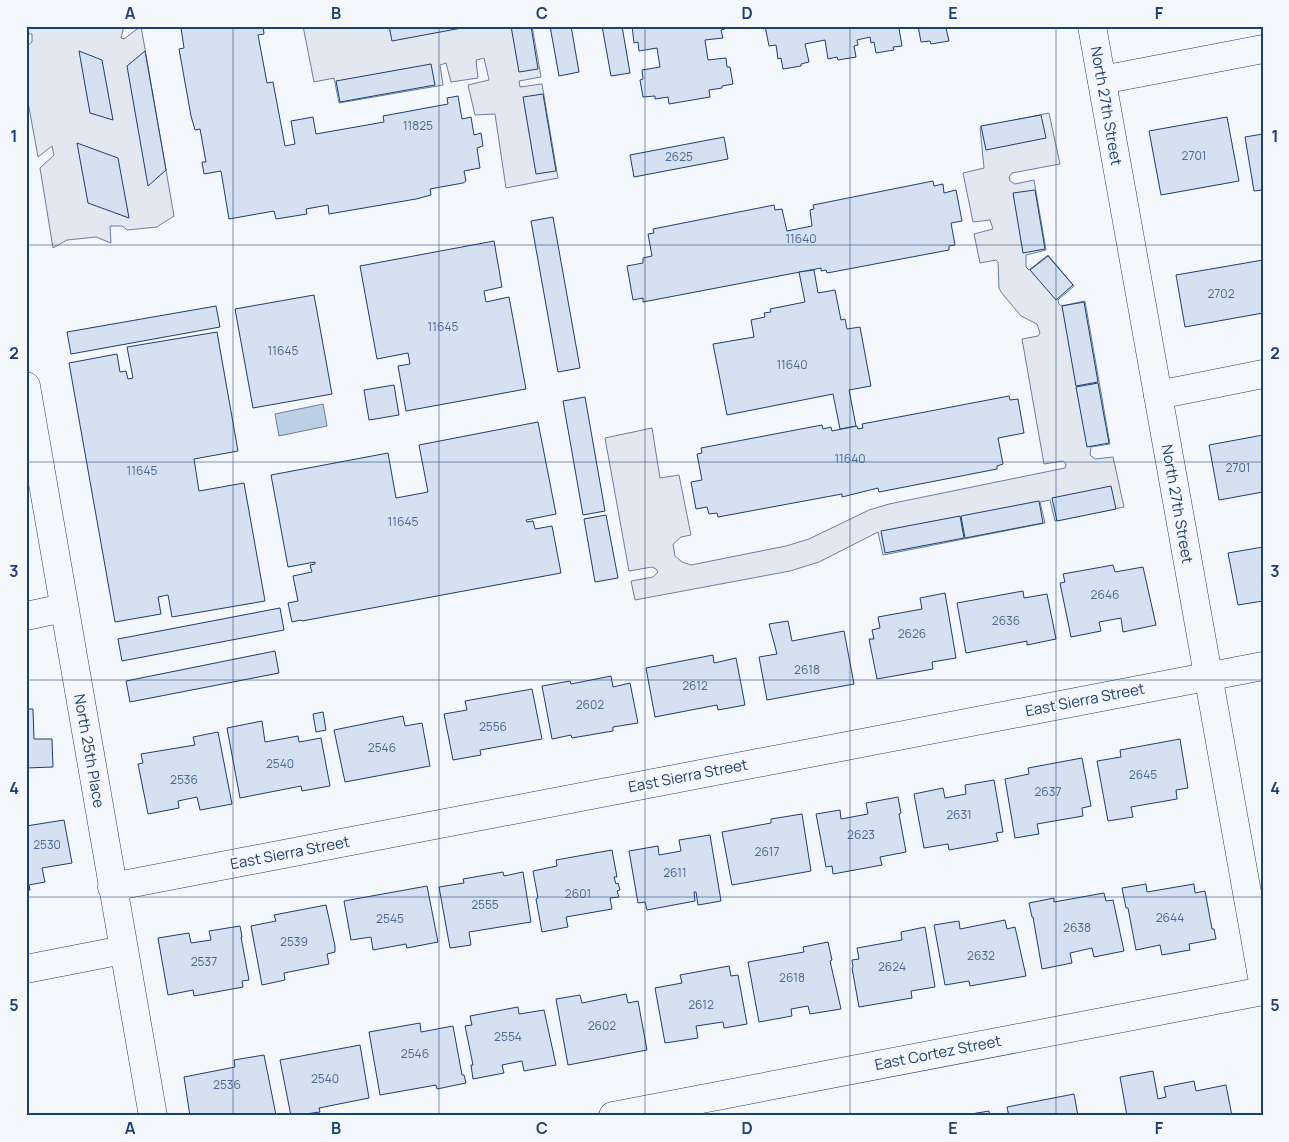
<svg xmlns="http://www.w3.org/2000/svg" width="1289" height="1142" viewBox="0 0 1289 1142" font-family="Manrope,sans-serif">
<rect width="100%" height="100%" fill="#f4f7fb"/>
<g fill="#e3e8f0" stroke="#687fa3">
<polygon points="27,26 124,26 121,38 124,39 141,26 174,216 157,227 127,230 122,226 110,226 111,243 96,237 67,240 53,248 40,168 54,155 52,146 38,157 26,91 26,47 32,42 32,34 29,34"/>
<polygon points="303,26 532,26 541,77 519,81 520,87 542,84 558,178 506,188 495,114 475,115 468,85 489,80 484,58 476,60 478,78 451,82 446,63 440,65 443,85 339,103 334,78 314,82"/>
<polygon points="1049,113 1060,164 1012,173 1009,177 1010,181 1015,184 1034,180 1046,250 1026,255 1026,267 1029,270 1048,255 1074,286 1058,300 1059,304 1061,306 1085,301 1110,444 1091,447 1090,455 1095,459 1113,457 1124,507 1055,521 1050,500 1040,502 1045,523 883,555 878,532 819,562 790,571 635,600 631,581 653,577 658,572 656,569 652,567 629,571 605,438 652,428 660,478 679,475 691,535 681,537 673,544 675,556 682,562 691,565 786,546 809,539 869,510 889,504 1065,468 1066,464 1063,461 1044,464 1022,339 1038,336 1040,333 1037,324 1021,316 1001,292 999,288 998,262 996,260 980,263 974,234 993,229 990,220 973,222 963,173 984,168 980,127"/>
</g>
<polygon fill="#bed0e5" stroke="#687fa3" points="323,404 327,426 279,436 275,414"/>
<g fill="#d5e0f0" stroke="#1d3f73">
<polygon points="189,26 241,26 241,28 263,26 264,34 258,35 267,83 273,82 285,146 295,144 291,121 313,117 316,134 384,122 383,116 448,104 447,98 458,96 462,119 471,117 474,135 481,133 483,146 477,148 480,168 464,171 466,181 463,183 430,189 431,195 416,199 329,214 328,205 306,209 307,214 276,219 274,211 229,219 221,171 204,174 202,162 206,162 200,129 195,130 191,116 179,49 184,48 181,28"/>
<polygon points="389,26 467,26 467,27 392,41"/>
<polygon points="511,26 531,26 538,69 519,72"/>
<polygon points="550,26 571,26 579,72 559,76"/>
<polygon points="602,26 622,26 630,73 611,76"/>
<polygon points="632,26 724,26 725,29 721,30 723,38 705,40 708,60 726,58 727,67 730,67 733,84 722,86 722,88 709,90 710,97 669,104 668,97 655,99 655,96 643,97 640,80 643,79 642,70 660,67 657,48 639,51 638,42 634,43"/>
<polygon points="765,26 908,26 899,28 902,46 893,47 894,50 876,53 874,42 871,43 870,37 857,40 858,45 854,46 856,57 838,60 837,57 828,59 825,40 805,44 809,62 801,64 801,66 783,69 781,58 778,59 776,45 769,46"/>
<polygon points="918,26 949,26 949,28 946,28 949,41 931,44 930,41 921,42"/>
<polygon points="79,51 102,60 113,120 90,113"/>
<polygon points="145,51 166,170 148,186 127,66"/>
<polygon points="431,64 435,85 340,102 336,81"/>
<polygon points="543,94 556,171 536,174 523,97"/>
<polygon points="1041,115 1046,138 986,150 981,126"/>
<polygon points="1227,117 1239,181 1161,195 1149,131"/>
<polygon points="1263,134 1263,190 1254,191 1245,137"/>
<polygon points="724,137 728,159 634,177 630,155"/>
<polygon points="77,143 118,158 129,218 88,203"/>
<polygon points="933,181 934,186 943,184 944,193 956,190 962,221 951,223 955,245 949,246 949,250 827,273 826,270 821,271 821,268 643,302 643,298 633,300 627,266 643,263 643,258 652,256 648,234 654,233 653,229 774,205 775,210 782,209 787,231 812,226 810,210 814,209 813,205"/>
<polygon points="1035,190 1045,249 1023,253 1013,193"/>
<polygon points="553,217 580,368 558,372 531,221"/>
<polygon points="494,241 502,287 484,291 486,302 509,297 526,389 406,411 398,366 410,364 408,353 377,359 360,266"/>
<polygon points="1048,256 1073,285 1056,300 1030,270"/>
<polygon points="1263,260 1263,313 1185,327 1176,275"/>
<polygon points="814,270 818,293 835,290 841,320 845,319 847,329 860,327 871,386 849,390 856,426 840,429 833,394 727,415 713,344 754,337 751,320 765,317 764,313 771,312 770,309 805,302 799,272"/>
<polygon points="314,295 332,394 253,408 235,309"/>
<polygon points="1084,302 1098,382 1076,386 1062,306"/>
<polygon points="216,306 220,327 71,354 67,332"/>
<polygon points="217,332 238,451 194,459 199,491 244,483 265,601 172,617 168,595 158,597 161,614 115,622 69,363 117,354 120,372 126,371 128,379 133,378 127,347"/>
<polygon points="1098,383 1109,443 1087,447 1076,387"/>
<polygon points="394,385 399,415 369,420 364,390"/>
<polygon points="1009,396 1010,400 1018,399 1024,433 998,438 1003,464 997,466 997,469 879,492 878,488 842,497 842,494 718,517 717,513 709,514 707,507 696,509 691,482 702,480 697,454 702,453 701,448 822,425 823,429 831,427 832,431 857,426 858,429 863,428 862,424"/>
<polygon points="585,397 605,511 583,515 563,401"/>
<polygon points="538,422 556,514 526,520 527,522 533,521 535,529 552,526 561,573 302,621 301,620 292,622 288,603 298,601 293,576 312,572 310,565 315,564 315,562 288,567 271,475 388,453 396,498 428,492 419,445"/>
<polygon points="1263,435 1263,492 1219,500 1209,445"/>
<polygon points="1111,486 1116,509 1057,521 1052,498"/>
<polygon points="1039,501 1043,523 965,538 961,516"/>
<polygon points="606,515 618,578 595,582 584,519"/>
<polygon points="960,516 964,538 885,553 881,531"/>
<polygon points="1263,547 1263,601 1238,605 1228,553"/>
<polygon points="1113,565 1115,572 1143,567 1156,625 1123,632 1121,618 1099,622 1101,631 1071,637 1060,583 1065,582 1063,574"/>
<polygon points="1023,591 1024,598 1047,594 1056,639 1027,645 1027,641 966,653 957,603"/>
<polygon points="945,593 956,658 932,662 933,669 877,679 869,639 874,639 872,630 880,628 878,617 922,609 920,598"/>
<polygon points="280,608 284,630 122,661 118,639"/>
<polygon points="788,621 792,641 844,631 854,684 767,700 759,657 777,654 769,624"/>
<polygon points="275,651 279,673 130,702 126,681"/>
<polygon points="713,655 714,663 736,658 745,705 718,710 717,705 655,717 646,668"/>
<polygon points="611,676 613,687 630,683 638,723 613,727 613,731 572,738 571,735 552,739 542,686 570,681 571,684"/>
<polygon points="532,689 542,739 480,750 481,755 453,760 444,714 467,710 465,701"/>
<polygon points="26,709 33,709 34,739 52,739 53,767 26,768"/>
<polygon points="323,712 326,730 316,732 313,714"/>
<polygon points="403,716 405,726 422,723 430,766 345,782 334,730"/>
<polygon points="262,721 265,742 298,736 299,742 321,738 330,786 302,791 301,786 240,798 227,728"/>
<polygon points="218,732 232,804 200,810 197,797 178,801 179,808 148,814 138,764 143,763 141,754 195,745 193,737"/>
<polygon points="1180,739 1188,788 1176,790 1177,799 1131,807 1133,817 1108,821 1097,761 1121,757 1120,750"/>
<polygon points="1082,758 1091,806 1082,808 1083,816 1037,824 1039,834 1015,838 1005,779 1029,774 1028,768"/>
<polygon points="994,780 1003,832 996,833 998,841 949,850 948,844 924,848 914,794 943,788 945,798 966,794 965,785"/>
<polygon points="898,797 901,813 899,814 906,852 880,857 882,865 833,874 832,866 826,867 816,814 840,810 841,819 868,814 866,803"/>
<polygon points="802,814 811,871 732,885 722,832 771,823 771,819"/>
<polygon points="64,820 72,863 42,868 45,882 29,885 30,890 26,891 26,826"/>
<polygon points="710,835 721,901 698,905 696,892 694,892 695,901 647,910 645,902 638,903 629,851 658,846 659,855 681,851 679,840"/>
<polygon points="612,850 617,877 614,877 616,884 618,883 620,890 617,891 619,897 610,898 612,909 566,917 568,927 542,932 536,899 538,898 533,871 557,866 556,860"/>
<polygon points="503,872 504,876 523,872 531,922 469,932 471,945 450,948 439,887 464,883 463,879"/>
<polygon points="1146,884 1147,892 1194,884 1195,893 1205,891 1212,929 1214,929 1216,939 1189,944 1190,950 1162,955 1160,945 1136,950 1128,908 1126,908 1122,888"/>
<polygon points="427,886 438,942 407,948 406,944 373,950 371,937 351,940 344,901"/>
<polygon points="1104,893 1106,901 1113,900 1124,951 1094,957 1092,948 1070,953 1072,963 1042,969 1033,917 1032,917 1029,903 1054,898 1054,902"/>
<polygon points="326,905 335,946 335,952 327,954 329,964 284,973 285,980 262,985 251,926 276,921 274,915"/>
<polygon points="1005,920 1007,929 1015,927 1026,976 970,986 969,981 945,985 934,925 959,921 960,929"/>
<polygon points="240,926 242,937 241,937 249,980 242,981 243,987 194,996 193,990 168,995 158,938 189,933 191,943 211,940 209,931"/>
<polygon points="925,927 935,987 911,991 912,998 859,1007 852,968 853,967 852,960 859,959 857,948 902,940 901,932"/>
<polygon points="828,942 832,960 830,961 841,1009 810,1014 808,1006 791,1009 792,1016 759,1022 748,962 804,952 803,947"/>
<polygon points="729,966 731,976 738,975 747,1024 724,1028 723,1022 696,1026 698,1038 665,1043 655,988 682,983 680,975"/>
<polygon points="626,994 628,1003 638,1001 647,1050 568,1065 556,999 580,995 582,1003"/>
<polygon points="518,1007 519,1014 544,1010 556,1065 524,1071 522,1061 502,1065 504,1073 473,1079 471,1065 473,1065 465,1026 472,1025 470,1016"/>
<polygon points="420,1023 421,1032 453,1026 462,1075 464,1075 466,1083 437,1089 436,1085 380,1095 369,1032"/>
<polygon points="360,1045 369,1098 319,1108 320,1112 291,1116 280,1060"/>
<polygon points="264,1055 276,1115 190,1116 184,1077 235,1067 234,1060"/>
<polygon points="1153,1071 1158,1099 1166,1097 1164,1087 1194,1081 1196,1091 1226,1085 1232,1116 1127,1116 1120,1077"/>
<polygon points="1074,1094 1078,1116 1009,1116 1007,1107"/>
<polygon points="989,1111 990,1116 959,1116"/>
</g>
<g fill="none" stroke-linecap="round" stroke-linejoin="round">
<g stroke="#1d3f73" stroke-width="29">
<g id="minor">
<polyline points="1092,26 1263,982"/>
<polyline points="1102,80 1263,49"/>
<polyline points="26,386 153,1116"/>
<polyline points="1158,395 1263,374"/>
<polyline points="26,616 64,608"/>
<polyline points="112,887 1263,666"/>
<polyline points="26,969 123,950"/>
<polyline points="613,1116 1263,991"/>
</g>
</g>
<use href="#minor" stroke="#f4f7fb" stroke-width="28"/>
</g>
<path fill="none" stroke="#1d3f73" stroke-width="1" stroke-opacity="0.55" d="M233,26V1116M439,26V1116M645,26V1116M850,26V1116M1056,26V1116M26,245H1263M26,462H1263M26,680H1263M26,897H1263"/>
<g text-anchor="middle" stroke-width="4" stroke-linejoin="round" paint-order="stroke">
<g font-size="12" fill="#4b6792">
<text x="418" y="130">11825</text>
<text x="1194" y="160">2701</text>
<text x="679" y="161">2625</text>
<text x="801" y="243">11640</text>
<text x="1221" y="298">2702</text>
<text x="443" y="331">11645</text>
<text x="283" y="355">11645</text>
<text x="792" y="369">11640</text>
<text x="850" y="463">11640</text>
<text x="1238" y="472">2701</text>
<text x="142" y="475">11645</text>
<text x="403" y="526">11645</text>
<text x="1105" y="599">2646</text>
<text x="1006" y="625">2636</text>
<text x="912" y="638">2626</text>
<text x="807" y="674">2618</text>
<text x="695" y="690">2612</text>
<text x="590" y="709">2602</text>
<text x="493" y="731">2556</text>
<text x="382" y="752">2546</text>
<text x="280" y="768">2540</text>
<text x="1143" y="779">2645</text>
<text x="184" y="784">2536</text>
<text x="1048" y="796">2637</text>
<text x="959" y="819">2631</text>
<text x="861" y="839">2623</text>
<text x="47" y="849">2530</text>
<text x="767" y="856">2617</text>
<text x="675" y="877">2611</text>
<text x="578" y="898">2601</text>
<text x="485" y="909">2555</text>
<text x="1170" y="922">2644</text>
<text x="390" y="923">2545</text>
<text x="1077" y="932">2638</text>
<text x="294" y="946">2539</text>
<text x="981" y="960">2632</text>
<text x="204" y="966">2537</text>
<text x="892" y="971">2624</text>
<text x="792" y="982">2618</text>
<text x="701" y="1009">2612</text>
<text x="602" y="1030">2602</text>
<text x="508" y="1041">2554</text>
<text x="415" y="1058">2546</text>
<text x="325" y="1083">2540</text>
<text x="227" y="1089">2536</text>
</g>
<g font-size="15" fill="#1d3f73" stroke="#f4f7fb">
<text transform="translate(1106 106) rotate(80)" y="5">North 27th Street</text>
<text transform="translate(1177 504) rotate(80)" y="5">North 27th Street</text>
<text transform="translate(1085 700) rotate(-11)" y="5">East Sierra Street</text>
<text transform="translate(89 751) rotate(80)" y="5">North 25th Place</text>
<text transform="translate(688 776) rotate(-11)" y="5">East Sierra Street</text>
<text transform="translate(290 853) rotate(-11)" y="5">East Sierra Street</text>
<text transform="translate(938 1053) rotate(-11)" y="5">East Cortez Street</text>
</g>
</g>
<rect width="1289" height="1142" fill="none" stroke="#f4f7fb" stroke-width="55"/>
<rect x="28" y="28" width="1234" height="1086" fill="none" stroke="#1d3f73" stroke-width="2"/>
<g font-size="16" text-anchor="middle" font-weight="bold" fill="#1d3f73">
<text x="130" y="19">A</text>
<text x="336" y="19">B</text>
<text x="542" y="19">C</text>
<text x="747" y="19">D</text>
<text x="953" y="19">E</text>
<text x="1159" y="19">F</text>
<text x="14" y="142">1</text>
<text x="1275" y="142">1</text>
<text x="14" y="359">2</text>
<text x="1275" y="359">2</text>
<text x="14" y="577">3</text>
<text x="1275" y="577">3</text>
<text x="14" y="794">4</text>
<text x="1275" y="794">4</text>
<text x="14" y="1011">5</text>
<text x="1275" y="1011">5</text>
<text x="130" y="1134">A</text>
<text x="336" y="1134">B</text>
<text x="542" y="1134">C</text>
<text x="747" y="1134">D</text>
<text x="953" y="1134">E</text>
<text x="1159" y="1134">F</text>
</g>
</svg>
